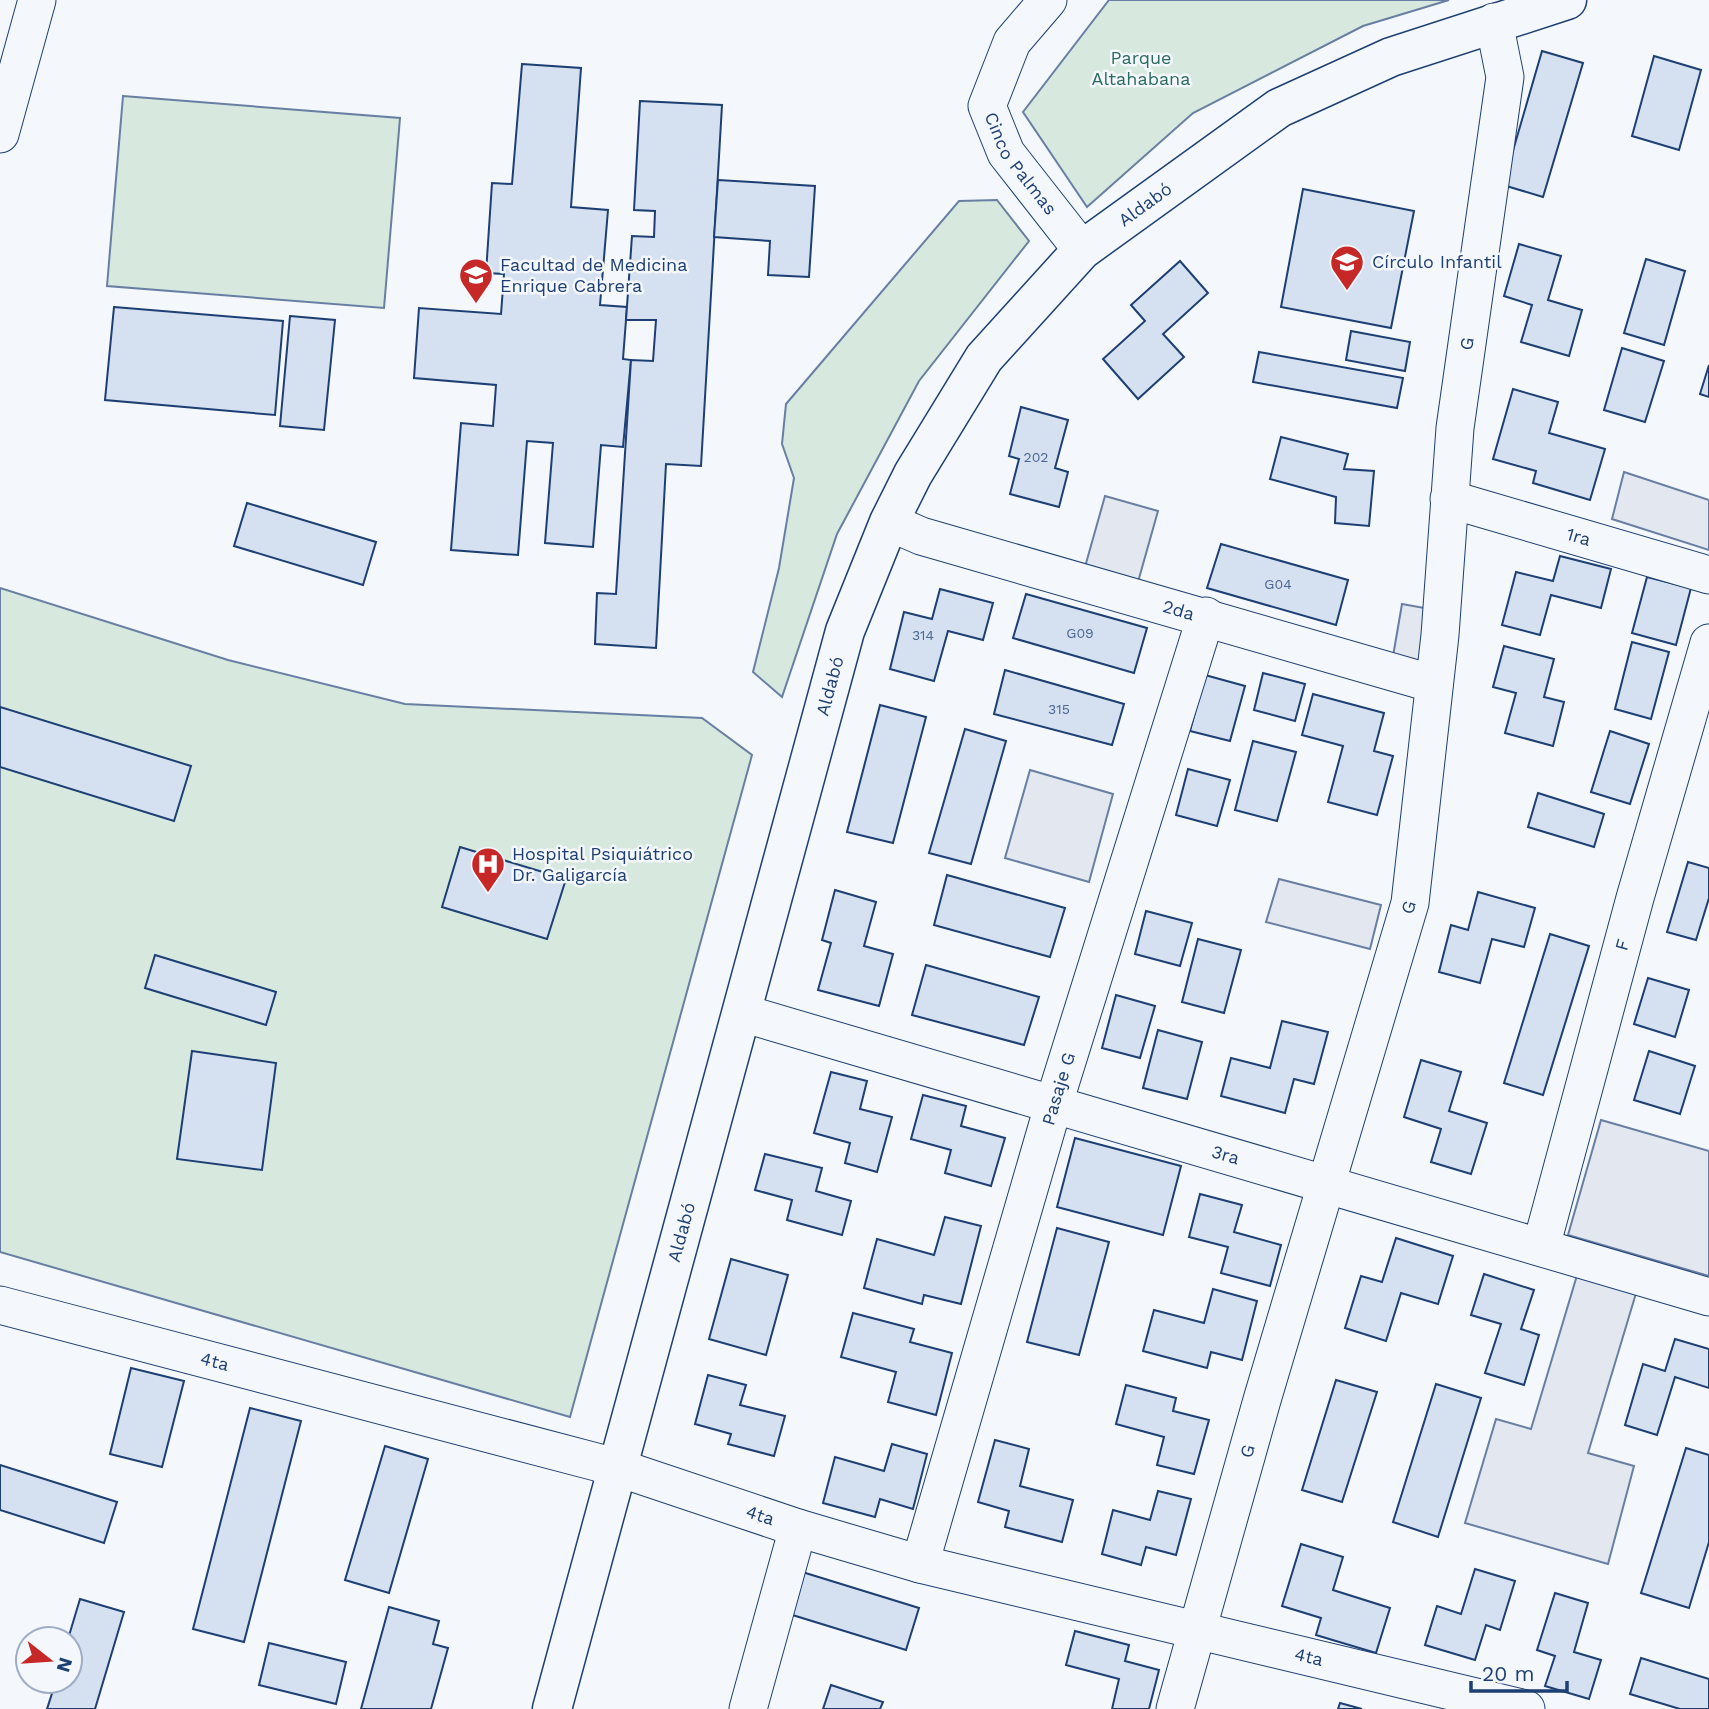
<svg xmlns="http://www.w3.org/2000/svg" width="1709" height="1709" viewBox="0 0 1709 1709" font-family="'Work Sans',sans-serif">
<rect width="100%" height="100%" fill="#f4f7fb"/>
<g fill="#d7e8df" stroke="#687fa3" stroke-width="2">
<polygon points="1109,0 1449,0 1363,26 1193,113 1087,207 1023,112"/>
<polygon points="123,96 400,118 384,308 107,286"/>
<polygon points="997,200 1029,241 919,381 837,534 782,697 753,672 779,568 794,478 782,444 786,404 959,201"/>
<polygon points="0,588 228,660 405,704 702,718 752,755 570,1417 0,1252"/>
</g>
<g fill="#e3e8f0" stroke="#687fa3" stroke-width="2">
<polygon points="1624,472 1709,500 1709,550 1612,519"/>
<polygon points="1105,496 1158,511 1136,589 1083,574"/>
<polygon points="1402,604 1430,609 1427,670 1392,662"/>
<polygon points="1030,770 1113,794 1089,882 1005,858"/>
<polygon points="1279,879 1381,905 1370,949 1266,922"/>
<polygon points="1601,1120 1709,1151 1709,1276 1568,1235"/>
<polygon points="1578,1272 1637,1290 1588,1453 1634,1466 1608,1564 1465,1523 1496,1419 1531,1429"/>
</g>
<g fill="#d5e0f0" stroke="#1d3f73" stroke-width="2">
<polygon points="1542,51 1583,63 1543,197 1503,185"/>
<polygon points="1654,56 1701,70 1679,150 1632,136"/>
<polygon points="522,64 581,68 571,207 608,210 600,305 627,307 623,359 631,360 623,447 601,445 593,547 545,543 553,443 527,441 518,555 451,550 461,423 493,426 496,385 414,378 419,308 501,314 504,274 486,273 492,183 512,184"/>
<polygon points="640,101 722,105 701,466 666,464 656,648 595,644 597,593 616,594 631,360 653,361 656,320 626,320 632,236 654,237 655,211 634,210"/>
<polygon points="718,180 815,186 809,277 768,275 770,241 714,237"/>
<polygon points="1303,189 1414,211 1391,328 1281,307"/>
<polygon points="1519,244 1561,256 1548,300 1582,310 1569,356 1521,342 1532,305 1504,296"/>
<polygon points="1646,259 1685,271 1664,345 1624,333"/>
<polygon points="1180,261 1208,293 1163,334 1184,357 1138,399 1103,359 1145,321 1131,305"/>
<polygon points="114,307 283,321 275,415 105,400"/>
<polygon points="290,316 335,320 324,430 280,426"/>
<polygon points="1351,331 1410,342 1405,371 1346,360"/>
<polygon points="1622,348 1664,361 1645,422 1604,410"/>
<polygon points="1259,352 1403,378 1397,408 1253,382"/>
<polygon points="1709,365 1709,397 1700,394"/>
<polygon points="1513,389 1558,402 1549,433 1605,449 1590,500 1533,483 1536,471 1493,459"/>
<polygon points="1021,407 1068,420 1055,468 1068,472 1059,507 1010,494 1019,459 1009,456"/>
<polygon points="1281,437 1348,454 1344,469 1374,471 1369,526 1335,523 1336,497 1270,479"/>
<polygon points="247,503 376,542 363,585 234,546"/>
<polygon points="1221,544 1348,580 1336,625 1207,588"/>
<polygon points="1560,556 1611,569 1601,608 1551,595 1540,635 1502,625 1516,572 1553,581"/>
<polygon points="1647,577 1691,588 1676,645 1632,633"/>
<polygon points="940,589 993,603 983,640 948,631 934,681 890,669 904,612 932,619"/>
<polygon points="1026,594 1147,628 1134,673 1013,638"/>
<polygon points="1632,642 1669,652 1651,719 1615,709"/>
<polygon points="1504,646 1554,659 1544,697 1564,702 1553,746 1505,733 1516,693 1493,687"/>
<polygon points="1005,670 1124,704 1112,745 994,714"/>
<polygon points="1263,673 1305,684 1295,721 1254,710"/>
<polygon points="1205,675 1245,686 1230,741 1190,731"/>
<polygon points="1313,694 1384,713 1374,751 1393,756 1377,815 1328,802 1343,746 1302,735"/>
<polygon points="880,705 926,717 893,843 847,832"/>
<polygon points="0,707 191,766 174,821 0,767"/>
<polygon points="965,729 1006,741 971,864 929,853"/>
<polygon points="1610,731 1649,744 1630,804 1591,792"/>
<polygon points="1253,741 1296,752 1277,821 1235,810"/>
<polygon points="1188,769 1230,780 1217,826 1176,815"/>
<polygon points="1538,793 1604,814 1594,847 1528,827"/>
<polygon points="460,847 566,879 547,939 442,907"/>
<polygon points="1688,862 1709,868 1709,898 1696,940 1667,932"/>
<polygon points="947,875 1065,908 1050,957 934,925"/>
<polygon points="835,890 876,902 864,946 893,954 879,1006 818,990 831,943 822,940"/>
<polygon points="1478,892 1535,908 1524,947 1492,939 1480,983 1439,972 1451,925 1468,930"/>
<polygon points="1146,911 1192,923 1180,966 1135,954"/>
<polygon points="1550,934 1589,946 1543,1095 1504,1083"/>
<polygon points="1198,939 1241,950 1224,1013 1182,1002"/>
<polygon points="155,955 276,992 266,1025 145,988"/>
<polygon points="926,965 1039,997 1024,1045 912,1015"/>
<polygon points="1648,978 1689,990 1675,1037 1634,1024"/>
<polygon points="1116,995 1155,1006 1140,1058 1102,1048"/>
<polygon points="1282,1021 1328,1032 1314,1084 1294,1079 1285,1113 1221,1096 1231,1058 1270,1068"/>
<polygon points="1158,1030 1202,1042 1187,1099 1143,1088"/>
<polygon points="192,1051 276,1063 262,1170 177,1159"/>
<polygon points="1649,1051 1695,1066 1680,1114 1634,1100"/>
<polygon points="1421,1060 1461,1072 1449,1111 1487,1123 1471,1174 1431,1162 1441,1129 1404,1117"/>
<polygon points="831,1072 867,1081 860,1109 892,1117 877,1172 845,1163 850,1143 814,1133"/>
<polygon points="923,1095 966,1106 961,1126 1005,1138 991,1186 945,1173 951,1150 911,1139"/>
<polygon points="1075,1138 1181,1166 1163,1235 1057,1207"/>
<polygon points="765,1154 822,1168 816,1191 851,1201 842,1235 787,1220 792,1200 755,1190"/>
<polygon points="1200,1194 1242,1205 1234,1232 1281,1245 1270,1286 1221,1273 1228,1247 1189,1237"/>
<polygon points="945,1217 981,1226 961,1304 924,1295 922,1304 864,1288 877,1239 934,1255"/>
<polygon points="1057,1228 1109,1242 1079,1355 1027,1342"/>
<polygon points="1396,1238 1453,1256 1438,1304 1401,1293 1386,1341 1345,1328 1361,1276 1382,1282"/>
<polygon points="731,1259 788,1275 766,1355 709,1339"/>
<polygon points="1484,1274 1534,1290 1521,1329 1539,1335 1524,1385 1485,1373 1501,1324 1471,1315"/>
<polygon points="1213,1289 1257,1301 1242,1360 1211,1352 1207,1368 1143,1351 1154,1310 1204,1323"/>
<polygon points="853,1313 914,1329 910,1342 952,1353 936,1415 888,1402 896,1372 841,1357"/>
<polygon points="1675,1339 1709,1349 1709,1388 1675,1377 1657,1435 1625,1425 1643,1364 1665,1371"/>
<polygon points="131,1368 184,1381 162,1467 110,1454"/>
<polygon points="708,1375 746,1385 740,1405 785,1416 774,1456 728,1444 731,1434 695,1424"/>
<polygon points="1336,1380 1377,1392 1342,1502 1302,1490"/>
<polygon points="1436,1384 1481,1398 1438,1537 1393,1522"/>
<polygon points="1126,1385 1176,1398 1173,1411 1209,1420 1194,1474 1157,1465 1164,1437 1116,1424"/>
<polygon points="250,1408 301,1421 244,1642 193,1629"/>
<polygon points="995,1440 1029,1449 1020,1486 1073,1500 1062,1542 1005,1527 1009,1511 978,1502"/>
<polygon points="892,1444 927,1454 913,1509 880,1499 875,1517 823,1503 835,1457 884,1471"/>
<polygon points="385,1446 428,1459 389,1593 345,1580"/>
<polygon points="1686,1448 1709,1455 1709,1542 1689,1608 1641,1593"/>
<polygon points="0,1465 117,1502 104,1543 0,1510"/>
<polygon points="1158,1491 1191,1499 1176,1555 1146,1547 1141,1565 1102,1554 1113,1510 1150,1520"/>
<polygon points="1301,1544 1343,1557 1333,1590 1390,1608 1376,1653 1316,1635 1321,1618 1282,1606"/>
<polygon points="1475,1569 1515,1581 1500,1630 1486,1625 1475,1660 1425,1645 1437,1606 1461,1614"/>
<polygon points="799,1571 919,1608 906,1650 786,1613"/>
<polygon points="1555,1593 1588,1603 1574,1652 1601,1660 1589,1699 1545,1686 1555,1656 1537,1650"/>
<polygon points="80,1599 124,1612 95,1709 47,1709 56,1681 70,1681 68,1639"/>
<polygon points="389,1607 439,1621 433,1644 448,1648 431,1709 361,1709"/>
<polygon points="1075,1631 1129,1645 1125,1661 1159,1670 1149,1709 1112,1709 1119,1679 1066,1665"/>
<polygon points="269,1643 346,1662 336,1704 259,1685"/>
<polygon points="1641,1658 1709,1679 1709,1709 1680,1709 1630,1694"/>
<polygon points="831,1685 883,1702 880,1709 823,1709"/>
<polygon points="1340,1703 1362,1709 1338,1709"/>
</g>
<g fill="none" stroke-linecap="round" stroke-linejoin="round">
<g stroke="#1d3f73" stroke-width="39">
<g id="minor">
<path id="s1" d="M1048,0L1012,42L987,106L1006,153L1082,250"/>
<polyline points="0,134 37,0"/>
<path id="s2" d="M1449,499L1709,575"/>
<path id="s3" d="M889,522L921,536L1434,684"/>
<path id="s4" d="M742,1013L1709,1297"/>
<path id="s5" d="M1541,1247L1635,898L1709,643"/>
<path id="s6" d="M0,1305L619,1468L798,1528L920,1564L1526,1709"/>
<path id="s7" d="M920,1564L1054,1103L1206,616"/>
<polyline points="748,1709 798,1528"/>
<path id="s8" d="M1175,1709L1262,1400L1410,903L1440,635L1455,428L1505,77L1494,22"/>
</g>
</g>
<g stroke="#1d3f73" stroke-width="41">
<g id="major">
<path id="s9" d="M552,1709L845,631L889,522L913,474L984,358L1082,250L1279,108L1391,57L1567,0"/>
</g>
</g>
<use href="#minor" stroke="#f4f7fb" stroke-width="37"/>
<use href="#major" stroke="#f4f7fb" stroke-width="38"/>
</g>
<defs>
<g id="school-pin" transform="scale(1.75)"><path d="M0 17L-7.5 6A9.5 9.5 0 1 1 7.5 6Z" fill="#c62828" stroke="#f4f7fb"/><path d="M0-5L7-2L0 1L-7-2ZM-4 1L0 2.5L4 1V4Q0 6-4 4Z" fill="#fff"/></g>
<g id="university-pin" transform="scale(1.75)"><path d="M0 17L-7.5 6A9.5 9.5 0 1 1 7.5 6Z" fill="#c62828" stroke="#f4f7fb"/><path d="M0-5L7-2L0 1L-7-2ZM-4 1L0 2.5L4 1V4Q0 6-4 4Z" fill="#fff"/></g>
<g id="hospital-pin" transform="scale(1.75)"><path d="M0 17L-7.5 6A9.5 9.5 0 1 1 7.5 6Z" fill="#c62828" stroke="#f4f7fb"/><path d="M-5-5h3v3.5h4V-5h3V5h-3V1.5h-4V5h-3Z" fill="#fff"/></g>
</defs>
<g fill-rule="evenodd">
<use href="#school-pin" x="1347" y="262"/>
<use href="#university-pin" x="476" y="275"/>
<use href="#hospital-pin" x="488" y="864"/>
</g>
<g text-anchor="middle" stroke-width="5" stroke-linejoin="round" paint-order="stroke">
<g font-size="14" fill="#4b6792">
<text x="1036" y="462">202</text>
<text x="1278" y="589">G04</text>
<text x="1080" y="638">G09</text>
<text x="923" y="640">314</text>
<text x="1059" y="714">315</text>
</g>
<g font-size="18" fill="#2c6c60" stroke="#f4f7fb">
<text x="1141" y="64">Parque<tspan x="1141" dy="21">Altahabana</tspan></text>
</g>
<g font-size="18" fill="#1d3f73" stroke="#f4f7fb">
<text dy="6" stroke="none"><textPath href="#s1" startOffset="191">Cinco Palmas</textPath></text>
<text dy="6" stroke="none"><textPath href="#s9" startOffset="1648">Aldabó</textPath></text>
<text dy="6" stroke="none"><textPath href="#s8" startOffset="1402">G</textPath></text>
<text dy="6" stroke="none"><textPath href="#s2" startOffset="135">1ra</textPath></text>
<text dy="6" stroke="none"><textPath href="#s3" startOffset="303">2da</textPath></text>
<text dy="6" stroke="none"><textPath href="#s9" startOffset="1060">Aldabó</textPath></text>
<text dy="6" stroke="none"><textPath href="#s8" startOffset="835">G</textPath></text>
<text dy="6" stroke="none"><textPath href="#s5" startOffset="313">F</textPath></text>
<text dy="6" stroke="none"><textPath href="#s7" startOffset="495">Pasaje G</textPath></text>
<text dy="6" stroke="none"><textPath href="#s4" startOffset="504">3ra</textPath></text>
<text dy="6" stroke="none"><textPath href="#s9" startOffset="494">Aldabó</textPath></text>
<text dy="6" stroke="none"><textPath href="#s6" startOffset="222">4ta</textPath></text>
<text dy="6" stroke="none"><textPath href="#s8" startOffset="268">G</textPath></text>
<text dy="6" stroke="none"><textPath href="#s6" startOffset="789">4ta</textPath></text>
<text dy="6" stroke="none"><textPath href="#s6" startOffset="1356">4ta</textPath></text>
</g>
<g font-size="18" fill="#1d3f73" stroke="#f4f7fb" text-anchor="start">
<text x="1372" y="268">Círculo Infantil</text>
<text x="500" y="271">Facultad de Medicina<tspan x="500" dy="21">Enrique Cabrera</tspan></text>
<text x="512" y="860">Hospital Psiquiátrico<tspan x="512" dy="21">Dr. Galigarcía</tspan></text>
</g>
</g>
<g transform="translate(49 1660) rotate(107)"><circle r="33" fill="#f4f7fb" stroke="#9eadc5" stroke-width="2"/>
<path d="M0-5L12 26L0 18L-12 26Z" fill="#c62828"/>
<text y="-10" font-size="19" font-weight="bold" text-anchor="middle" fill="#1d3f73">N</text>
</g>
<path d="M1471 1681v10h96v-10" fill="none" stroke="#1d3f73" stroke-width="3.5"/>
<text x="1482" y="1681" font-size="21" fill="#1d3f73" stroke="#f4f7fb" stroke-width="5" paint-order="stroke">20 m</text>
</svg>
